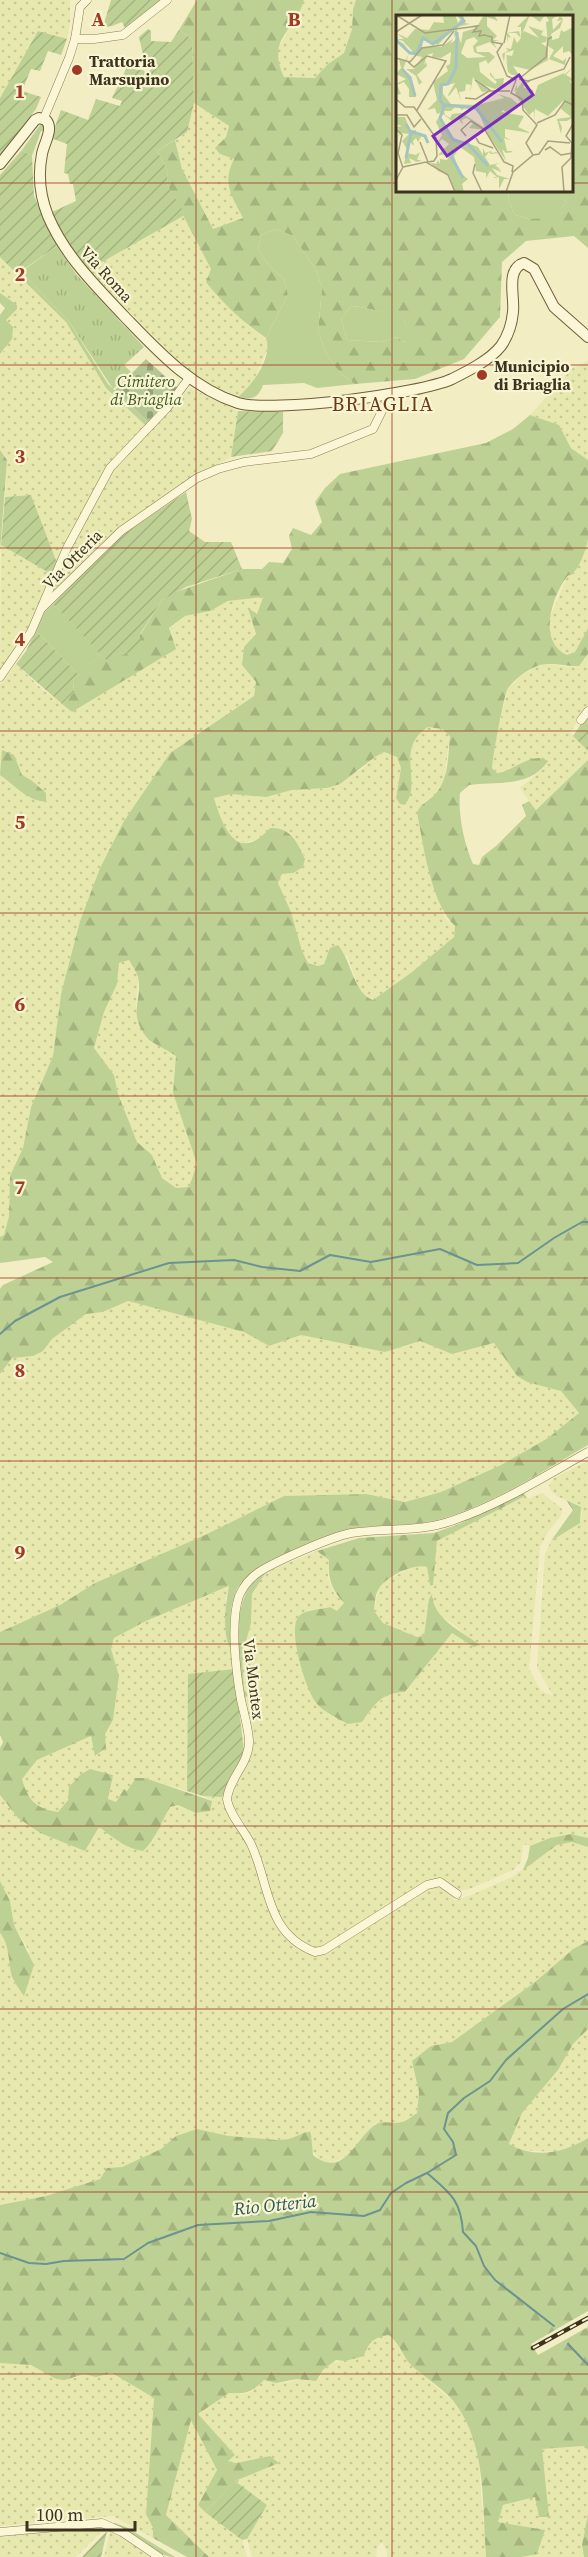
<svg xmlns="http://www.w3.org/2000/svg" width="588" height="2557" viewBox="0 0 588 2557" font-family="'Source Serif 4',serif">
<defs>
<pattern id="farmland-dots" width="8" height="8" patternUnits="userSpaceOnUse" patternTransform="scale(1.5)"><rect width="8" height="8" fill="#e6e8ae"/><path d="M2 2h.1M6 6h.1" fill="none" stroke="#c6c795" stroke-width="1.8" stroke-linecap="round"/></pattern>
<pattern id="forest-firs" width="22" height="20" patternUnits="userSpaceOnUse" patternTransform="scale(1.5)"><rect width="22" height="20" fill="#bed194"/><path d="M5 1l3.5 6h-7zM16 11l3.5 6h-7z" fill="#a4b47f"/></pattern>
<pattern id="cemetery-stones" width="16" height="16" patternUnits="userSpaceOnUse" patternTransform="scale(1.5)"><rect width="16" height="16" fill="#b6c594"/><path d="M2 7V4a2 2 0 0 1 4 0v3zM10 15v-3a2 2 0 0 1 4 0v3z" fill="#95a178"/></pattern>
<pattern id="park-tufts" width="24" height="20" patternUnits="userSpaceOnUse" patternTransform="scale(1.5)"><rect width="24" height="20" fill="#bed194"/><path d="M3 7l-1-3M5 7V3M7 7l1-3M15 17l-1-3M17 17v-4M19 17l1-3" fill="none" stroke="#a4b47f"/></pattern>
<pattern id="garden-furrows" width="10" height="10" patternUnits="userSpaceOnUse" patternTransform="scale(1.5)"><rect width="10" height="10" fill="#bed194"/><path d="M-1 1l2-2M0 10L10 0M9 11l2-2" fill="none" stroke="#a4b47f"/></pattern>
</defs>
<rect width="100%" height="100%" fill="#f2edc2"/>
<g fill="url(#farmland-dots)">
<polygon points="0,0 70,0 70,23 67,39 38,31 0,98"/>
<polygon points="304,0 356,0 353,9 352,29 344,53 328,64 316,78 284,77 278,62 277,51"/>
<polygon points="194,103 229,126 226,137 221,142 220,154 235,159 243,218 213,229 182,169 175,140 187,132"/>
<polygon points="185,215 212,270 216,295 250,327 266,339 269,346 251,386 238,397 213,386 186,369 88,270"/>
<polygon points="0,257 66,322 106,388 145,425 119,451 107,468 57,563 31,495 5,497 7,460 0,450 0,354 6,349 5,320 17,309 0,293"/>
<polygon points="588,361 588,460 571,448 559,425 530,415 573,368"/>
<polygon points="190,388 238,411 231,457 186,482 120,526 56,589 54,584 75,539 110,475 135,444"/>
<polygon points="588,539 588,628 575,652 567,655 557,650 550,638 550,617 567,577 574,572 583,557"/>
<polygon points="1,545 51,574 28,629 0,672"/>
<polygon points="263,596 257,614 249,609 256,635 244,647 242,665 256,682 254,696 170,753 124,821 100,868 80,921 61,994 53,1056 31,1107 23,1148 10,1176 9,1216 4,1235 0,1237 0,684 16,664 41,688 72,712 185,616 210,611 228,601"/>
<polygon points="588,654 588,707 570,732 588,751 588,760 536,810 520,788 545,767 527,761 507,772 497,773 492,768 492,757 507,690 522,675 537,666 547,664 569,667 585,660"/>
<polygon points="428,727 441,729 450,735 444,781 435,795 423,802 422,841 435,890 445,918 455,926 454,937 412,972 373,1000 365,997 358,986 347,955 318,966 308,963 302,951 291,912 278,883 282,874 293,873 305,858 291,833 270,828 262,837 246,843 237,841 227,834 214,798 231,794 266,797 292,790 327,788 362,769 375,757 384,752 397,757 401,768 396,798 405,805 409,799 409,765 412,746 417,734"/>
<polygon points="130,960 138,977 136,1007 150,1042 161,1045 177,1056 173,1093 197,1164 189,1187 176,1188 162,1178 152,1155 137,1143 118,1094 114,1075 94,1048 104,1012 117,984 119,963"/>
<polygon points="128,1301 244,1332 269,1346 300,1335 385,1352 420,1341 452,1354 494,1343 517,1376 527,1382 561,1390 579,1414 548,1438 501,1465 441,1492 405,1502 366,1494 284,1496 205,1535 95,1583 60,1605 0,1632 0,1374 12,1358 33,1356 43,1351 52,1339 86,1314 104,1312"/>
<polygon points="588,1461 588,1838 571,1834 550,1838 530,1846 523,1844 521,1862 513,1870 467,1890 459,1890 442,1880 433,1879 424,1883 320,1949 315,1949 300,1941 280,1919 251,1836 230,1800 252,1750 253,1743 244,1699 242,1656 251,1623 252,1594 260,1578 266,1572 317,1551 329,1560 328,1578 333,1592 344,1603 337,1611 330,1607 306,1611 300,1661 317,1704 362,1722 376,1704 390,1693 406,1692 452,1632 474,1647 457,1627 437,1614 433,1605 432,1595 425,1622 424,1635 417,1637 383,1623 374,1611 379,1588 387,1580 415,1566 427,1567 430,1586 432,1585 437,1541 524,1496 524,1493 528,1499 542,1493 562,1509 561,1516 548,1532 540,1547 529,1669 541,1691 553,1696 537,1667 545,1555 551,1541 580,1523 582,1515 581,1507 557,1496 551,1491 549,1486 554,1478"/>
<polygon points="230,1586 226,1598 226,1629 234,1669 188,1674 187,1791 145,1778 127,1791 123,1789 117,1802 108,1799 113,1775 90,1769 58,1812 44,1810 27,1796 22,1779 37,1760 91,1736 96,1756 106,1748 105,1734 113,1720 119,1677 111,1649 114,1638 146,1621"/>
<polygon points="0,1795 18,1818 40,1833 85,1851 99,1827 121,1843 153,1841 159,1824 170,1807 178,1805 196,1813 212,1801 203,1796 222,1797 225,1808 253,1855 270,1913 295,1944 310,1955 317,1955 425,1890 435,1886 441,1887 451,1893 454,1900 469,1896 512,1877 557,1845 572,1842 588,1847 588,1941 573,1949 535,1982 452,2042 431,2046 419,2092 417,2113 399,2123 383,2122 349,2154 338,2160 330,2163 321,2161 298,2135 289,2139 277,2140 229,2136 197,2129 176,2136 161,2149 122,2167 107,2168 100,2179 46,2196 0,2205 0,1933 7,1941 8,1956 13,1980 24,1995 29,1951 14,1925 10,1901 0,1881"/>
<polygon points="588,2029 588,2138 575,2146 557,2152 519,2150 509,2145 522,2113 558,2070 573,2044"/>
<polygon points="387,2335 397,2341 410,2364 456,2404 470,2427 478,2453 486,2557 387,2557 387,2551 382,2542 378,2546 376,2557 252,2557 247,2539 267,2505 235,2481 279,2463 270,2456 236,2463 227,2461 235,2455 197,2414 229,2393 244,2394 251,2392 264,2380 286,2383 297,2379 310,2381 320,2378 324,2369 332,2363 355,2358 372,2339"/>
<polygon points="0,2363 22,2363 42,2369 49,2375 75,2378 84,2374 96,2377 112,2373 154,2398 146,2514 153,2528 153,2538 113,2516 0,2526"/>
<polygon points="191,2419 217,2470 198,2505 242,2540 247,2557 209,2557 166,2515"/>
<polygon points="583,2446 588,2450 588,2514 582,2545 584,2557 521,2557 537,2554 545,2530 497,2522 503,2505 535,2497 541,2449"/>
<polygon points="94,2525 106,2527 76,2557 0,2557 0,2535"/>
<polygon points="111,2529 155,2557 104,2557"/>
</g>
<g fill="#bed194">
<polygon points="40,125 44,125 45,132 41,131 32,156 22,150"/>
<polygon points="553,190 567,202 550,219 529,219 515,215 508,200 509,191"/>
<path d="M277,229L293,236L316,270L322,288L318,332L327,355L340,373L355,384L317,388L304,383L263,385C258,399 251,400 238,397C252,385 273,358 266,338L288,294L284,279L270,267L258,249L261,235Z"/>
<polygon points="21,272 68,320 108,384 148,422 145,425 106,388 66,322 17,274"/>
<polygon points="0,293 17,305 17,309 6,320 13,327 12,339 0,354 0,315 5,308 0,303"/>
<path d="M351,306C367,307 381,313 398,313L405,322L410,340L404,342L396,337L382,342L347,340L341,319Z"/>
<polygon points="53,604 101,654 79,675 36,631 44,613"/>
<path d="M266,1572L252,1594L251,1623L242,1656L244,1689L248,1695L244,1699C240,1662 226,1592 266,1572Z"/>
<path d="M115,2523L126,2527L175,2557C155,2557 130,2533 110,2524Z"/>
</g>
<g fill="url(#forest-firs)" fill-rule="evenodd">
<path d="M197,0H304C294,32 266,39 284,77L315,78L328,64L344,53L352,29L353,9L356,0H588V248L574,236L526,241L502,262L500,317L464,359L415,379L355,384L340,373L327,355L318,332L322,288L316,270L293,236L277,229L261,235L258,249L270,267L284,279L288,294L266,338C244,323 223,304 206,282L211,269L167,184L168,171L157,151L175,140L182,169L213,229L243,218C231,195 222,183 234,159L220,154L215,148L226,137L229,126L194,103L192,39L179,30ZM398,16H572V190L553,191L567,202L550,218L529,219L515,215L508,200L509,190H398ZM351,306C367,307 381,313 398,314L405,322L409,340L404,342L396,337L382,342L347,340L341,319Z"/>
<path d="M530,415L559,425L571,448L588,460C588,486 588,514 588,539C586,549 581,565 573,573C569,577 570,573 566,578C551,599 538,642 567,655L575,652L588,628V654L579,666C565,667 551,661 537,666C527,670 513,680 507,690C504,696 492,760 492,768L497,773C513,772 533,750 548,761C531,788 496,781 469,785L460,793C458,816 464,843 473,864L479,865L482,857L496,846L526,816L522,805L529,801L536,810L588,760V1445C542,1472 493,1504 441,1519C412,1527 384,1524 355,1528C332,1532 249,1568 238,1587C228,1606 230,1630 231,1650C221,1632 226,1605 229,1586L146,1621L114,1638L111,1649L119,1676L113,1720L105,1734L106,1748L95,1756L91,1736L37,1760L22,1779C28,1800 36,1809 58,1812L68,1800L69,1787L80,1775L90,1769L113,1775L108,1799L116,1802L124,1789L127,1791L136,1778H145L212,1801L210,1811L196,1813L178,1805L170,1807C161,1822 156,1839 143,1851C126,1849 113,1837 99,1827L85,1851L40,1833L18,1818L0,1795V1748L3,1742L0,1735V1632L60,1605L95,1583L205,1535L284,1496L366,1494L405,1502L441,1492L501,1465L548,1438L579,1413L561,1391L527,1382L517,1376L494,1343L452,1354L420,1341L385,1352L301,1335L269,1346L244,1332L128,1301L103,1312L86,1314L52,1339L43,1351L33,1356L12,1358L0,1374V1289L3,1285L53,1262L45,1257L0,1263V1237L4,1235L9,1216L10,1176L23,1148L31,1107L53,1056L61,994L80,921L100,868L124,821L170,753L254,696L256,682L242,665L244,647L256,634L248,608L257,614L263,597L228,601L210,611L185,616L169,628L176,649L72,712L62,704L74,692L73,680L101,654L108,662L140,635L162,600L173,593L242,569H262L269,562L283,563L292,549L289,536L293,528L311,535L322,522L315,502L325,488L340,474L486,443L513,429ZM428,727L442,729L450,736C448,754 449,777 437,792C430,801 424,800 417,812C423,844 431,904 455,926L454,937L412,972L373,1000C354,994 351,960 338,945L330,948L324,964L318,966L308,963L302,951L291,912L278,883L282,874L293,873L303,867L305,859C297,842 291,827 270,828C237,865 223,827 214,798L231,794L266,797L292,790L327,788L340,784L375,757L384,752L397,757L401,768L396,798L400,804L405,805C423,782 394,749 428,727ZM129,960C132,965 136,971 138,977C143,1002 126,1013 149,1040C151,1042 171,1052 176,1056L173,1093L197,1164L189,1187L176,1188L162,1178L152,1155L137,1142L118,1094L114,1075L94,1048L104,1012L117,984L119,963Z"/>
<polygon points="0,450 7,460 0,552"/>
<path d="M2,750L14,755L22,775L31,780L46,793V801C30,803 13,784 0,775Z"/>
<path d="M524,1493L525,1496L437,1541L433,1585L430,1586L427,1567C414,1563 388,1576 380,1587C375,1593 375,1603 374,1611L383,1623L417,1637L424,1635L429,1599L432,1594C433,1619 461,1631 480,1645L474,1647L452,1633L405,1692C381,1693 376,1703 362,1722L348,1724C339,1719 324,1712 317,1704C306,1691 289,1635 297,1619C302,1609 320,1610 330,1607L337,1611L344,1603C331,1589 328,1579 329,1560L317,1551L359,1538L434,1533L459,1524Z"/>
<polygon points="566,1500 581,1507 580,1523 551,1541 573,1510"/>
<polygon points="571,1834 588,1838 588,1847 572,1842 557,1845 523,1870 528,1858 530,1846 550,1838"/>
<path d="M0,1881L10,1901L14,1925L34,1965L24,1996C20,1990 16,1985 13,1979C7,1963 11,1946 0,1933Z"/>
<path d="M588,1941V2029L573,2044L558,2070L522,2113L509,2144C535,2159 564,2153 588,2138V2311L531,2344L538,2355L588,2327V2450L583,2446L542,2449L549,2517H539L535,2497L503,2505L498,2522L545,2530L537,2554L521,2557H486C482,2507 487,2448 457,2406C447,2391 427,2379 413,2367C402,2357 401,2343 388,2335C372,2339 369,2341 364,2356L345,2361L336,2360L324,2369L316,2381L297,2379L276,2383L264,2380C252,2392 246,2394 229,2393L198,2414L235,2455L228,2461L236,2463L270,2456L279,2463L235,2481L205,2512L198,2505L217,2470L191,2420L166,2515L209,2557H187L153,2538V2528L146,2514L154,2398L112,2373L96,2377L84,2374L65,2380L56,2379L31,2365L0,2363V2205L46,2196L100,2179L107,2168L122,2167L161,2149L176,2136L197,2129L229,2136L277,2140L289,2139L306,2132L311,2134L313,2155C345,2181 356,2135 377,2124C385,2120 393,2125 401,2122C407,2121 412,2116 417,2113L419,2092L412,2061L431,2046L452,2042L535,1982L573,1949Z"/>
<polygon points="588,2514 588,2557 584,2557 582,2545"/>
</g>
<polygon fill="url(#cemetery-stones)" points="146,359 178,388 148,422 115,390"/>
<polygon fill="url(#park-tufts)" points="57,246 76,274 144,347 124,365 131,372 113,389 68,320 21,272"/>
<g fill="url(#garden-furrows)">
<polygon points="111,0 163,0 126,30 122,22 112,26 103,27"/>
<polygon points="148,29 151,31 151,41 171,42 179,30 192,39 194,103 187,132 157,151 168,171 167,184 185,215 88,270 70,248 52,212 76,201 73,184 70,184 68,174 64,173 67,144 51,138 61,110 88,120 96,99 120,106 122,101 112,98 128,65 135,65 137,70 143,70 146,73 152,69 153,59 144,59 139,37"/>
<polygon points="38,31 67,39 61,55 48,51 40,71 31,69 22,91 41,97 36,109 0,155 0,98"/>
<polygon points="22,150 32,156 34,196 57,246 17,274 0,257 0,175"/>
<polygon points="238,411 283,412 283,433 272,451 231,457"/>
<polygon points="186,492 192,519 189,531 205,542 231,542 242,569 186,587 162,600 140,634 140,647 108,662 53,604 99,556 127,532"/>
<polygon points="31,495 57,563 51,574 1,545 5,497"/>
<polygon points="36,631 79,675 73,680 74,692 62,704 16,664 26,651"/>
<polygon points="588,714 588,751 573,736"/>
<polygon points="234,1669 244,1750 243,1758 222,1797 203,1796 187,1791 188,1674"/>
<polygon points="235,2481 267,2505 247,2539 242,2540 205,2512"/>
<polygon points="107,2531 101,2557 82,2557 84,2555"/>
</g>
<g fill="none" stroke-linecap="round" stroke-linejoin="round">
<g stroke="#6a9391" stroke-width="2">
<polyline points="0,1334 15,1321 60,1297 169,1263 234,1260 262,1267 300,1271 330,1255 371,1262 440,1249 477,1265 518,1263 554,1238 582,1222 588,1222"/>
<path d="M427,2173C450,2193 461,2200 463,2232L476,2246L484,2266L495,2280L554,2326"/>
<polyline points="0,2253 29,2263 46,2264 64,2261 124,2259 148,2243 198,2225 269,2221 311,2212 364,2216 380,2210 391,2193 406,2183 427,2173 456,2155 453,2142 444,2129 448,2113 464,2098 490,2081 506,2060 563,2009 588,1994"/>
<polyline points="568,2344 588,2365"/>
</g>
<g stroke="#8d7e57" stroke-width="9">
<g id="street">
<polyline points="75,39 94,39 123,35 167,0"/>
<polyline points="44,118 69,58 75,39 80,7 87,0"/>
<polyline points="42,608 121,531 197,478 218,469 244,462 311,454 373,429 391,393"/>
<polyline points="0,677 31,632 67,548 110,468 167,408 189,378"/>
<polyline points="581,720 588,711"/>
<path d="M457,1894L440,1882L427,1885L324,1950L315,1952C265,1933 270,1884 251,1844C244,1830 229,1814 227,1799C229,1778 250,1763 249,1740C248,1727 244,1713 241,1700C236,1672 230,1623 239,1596C243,1587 250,1578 259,1572C276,1561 331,1537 351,1533C386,1527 419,1533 454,1520C501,1504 545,1476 588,1452"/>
<polyline points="0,2532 102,2523 122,2532 159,2557"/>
</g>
</g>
<g stroke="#6f5f3a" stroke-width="12">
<path id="secondary" d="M0,164L35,120L39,118L46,120C54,129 44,143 42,154C38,174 40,196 48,216C65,256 95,285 124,316C157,350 191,388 238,403C272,413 419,394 452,379C468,371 490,360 501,346C508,336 512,323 513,312C515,297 505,269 524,263L534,269L554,307L588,337"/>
</g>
<use href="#street" stroke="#fbf7d6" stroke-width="8"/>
<use href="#secondary" stroke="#fbf7d6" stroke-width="10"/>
<g stroke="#3c321d" stroke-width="4.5">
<polyline id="rail" points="533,2348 588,2318"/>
</g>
<use href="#rail" stroke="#f8f5d2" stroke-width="2" stroke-dasharray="7" stroke-linecap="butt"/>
</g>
<path fill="none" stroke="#a13a22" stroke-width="1.5" stroke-opacity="0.55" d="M196,0V2557M392,0V2557M0,183H398M572,183H588M0,365H588M0,548H588M0,731H588M0,913H588M0,1096H588M0,1278H588M0,1461H588M0,1644H588M0,1826H588M0,2009H588M0,2192H588M0,2374H588"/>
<g fill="#a13a22" stroke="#f8f5d2" stroke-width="2">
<circle cx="77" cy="70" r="6"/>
<circle cx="482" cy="375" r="6"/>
</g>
<g text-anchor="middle" stroke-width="4.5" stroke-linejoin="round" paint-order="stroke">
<g font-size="16" font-weight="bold" fill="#3c321d" stroke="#f8f5d2" text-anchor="start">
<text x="89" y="67">Trattoria<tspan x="89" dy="18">Marsupino</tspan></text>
<text x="494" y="372">Municipio<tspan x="494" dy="18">di Briaglia</tspan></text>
</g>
<g font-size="16" fill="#3c321d" stroke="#f8f5d2">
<text transform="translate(107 274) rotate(48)" y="6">Via Roma</text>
<text transform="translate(72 559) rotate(-45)" y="6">Via Otteria</text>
<text transform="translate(254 1679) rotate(83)" y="6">Via Montex</text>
</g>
<g font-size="16" font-style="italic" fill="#415a22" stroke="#f8f5d2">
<text x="146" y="387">Cimitero<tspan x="146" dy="18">di Briaglia</tspan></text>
</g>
<g font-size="18" font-style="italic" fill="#2b565d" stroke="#f8f5d2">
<text transform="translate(275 2205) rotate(-6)" y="6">Rio Otteria</text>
</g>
<g font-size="20" letter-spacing="1.5" fill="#6c3a18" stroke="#f8f5d2">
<text x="383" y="411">BRIAGLIA</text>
</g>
</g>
<g transform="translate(396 15)">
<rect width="177" height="177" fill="#f2edc2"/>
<path d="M47,0H59L62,8L66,3L60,0H67L69,8L74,9L60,12L65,29L67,17L83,12L76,10H82L88,0H98L102,6L91,2V11L101,21L97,25H103L97,27L101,34L94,27L80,32L81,37H93L99,42L92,49L90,45L83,48L84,57L99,69L101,67L94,60V57L99,64L108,63L107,70L99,74L88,70L96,76L86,77L77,62L74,80L75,70L70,69L69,76L63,77L65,86L60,72L53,81L52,80L59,68L47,71V79L55,89L81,90L108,83L102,79L115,83L122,89L114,95L121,93L110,97L107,95L105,97L128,101L122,112L135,118L109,114V122L114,125L108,123L111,136H115L117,137L110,138L106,134L110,146L89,115L73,113L78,107L70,103L66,105L67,110L61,102L56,108L63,99L56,106L47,99L44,102L58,123L82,132L87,140V133L89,138L95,136L96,138L100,137L102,138L95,139L93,137L89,142L94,150L103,148L99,150L105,155L101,153L105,156V157L96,153L101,160L114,164H108L103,174V162L99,163L97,162H101L94,156L90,163V158L80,156L78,142L64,132L58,141L64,158L72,164L66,169L68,177H59L53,160L42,156L34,147L40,149L42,145L44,149V144L51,145L54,139L42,140L53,129L46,124L41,129L46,120L40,107L46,97L41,99L39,93L31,95L41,85L37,67L52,56L50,51L54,49L55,37L45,43L36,42L37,38L31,40L28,50L30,47L31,51L21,60L26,67L23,70L20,61L10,54H18L26,42L13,39L7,54L15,61L20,82H13V74L8,67L1,70L5,79L0,80V69L10,64L0,59L5,53L3,44L9,46L13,39L0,25L8,29L13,37L18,38L7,26L0,24H8L0,18L11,23L19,14L33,15L38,7L48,8ZM59,12L58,22L60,20L62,23L54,29L57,24L45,32H26L27,25L42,30ZM78,22L82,26L77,31L78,37L90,42L71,43L65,38L70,25ZM61,90L66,95L71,91L82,96L89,113L66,98L56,99L54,103L49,100L48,96H55ZM133,0H149L144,7L134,0L126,19L128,16L143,23L132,11L147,16L149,13L145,20L151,22L150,27L145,28L152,33V45L134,55L117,51L123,60H116L112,57L110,43L112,49L110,40L116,41L118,35L109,38L108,47L106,39L112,36L110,33L115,34L118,22L121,28L125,23L120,18H112L115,23L112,22L111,28V18L123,16L125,23V12H121ZM150,0H162L156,4L157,15L166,5L161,6L164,1L167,4L164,13L155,19L156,25L163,23L165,15L168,17L177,12V41L173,36L167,38V31L157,41L167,46L170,43L168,60L177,52L170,60L177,64V67L173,65L177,71V103L173,105L177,102L171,106H163L166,112L165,119L161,104L175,102L165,94L168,85L152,101L139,94L138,105V96L133,100L119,79L121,75L118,77L121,69V74L126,67L136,65L127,72L137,75L138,82L142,70L168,58L169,50L153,44L158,35L152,31L150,7L153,6ZM0,102H9L14,116L20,115V117L29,121L33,128L26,120L22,127L20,123L17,126L18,131L14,127L11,138L20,140L24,137L21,145H26L21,147L13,143L15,148L8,149L11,134L6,126L13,119L5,118L0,123L4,118L1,112L6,111L0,109Z" fill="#bed194" fill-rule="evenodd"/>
<path fill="none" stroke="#a4c4c1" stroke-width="3" d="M61,17L60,53L52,69L45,70L44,85L48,91L44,103L57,125L72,129L92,151M0,25L14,38H21L27,23L37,29L68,6L63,0M6,54L14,63L19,81M48,90L80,93L106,127M10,109L14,116L29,121L32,128M57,135L55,141L67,163M10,143L15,118"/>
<path fill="none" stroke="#a9a280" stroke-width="1.5" d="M0,0L29,18L82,11L77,17L85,16L83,21L88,20L96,22V27L107,29M0,17L26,0M107,28L101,37L111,61L120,65L115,78L126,84L127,95L141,110L130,128L137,140L117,157L110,177M108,28L114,0M0,43L14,47L26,33L47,30L58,16M12,47L18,52L31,41L50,46L21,95M124,63L150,42L152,24L156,22M123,64L132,66L168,54L174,42M79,65L94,75M69,83L80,84L93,76H114M0,84L9,92H18L40,123L41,141L38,146L31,147M0,100H11L18,112L25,104M141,108L159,100L169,86L177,90M0,114L6,120L2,138L7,153M70,121L65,115L75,106L89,115L108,147L117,151L116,157M80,123L83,128L97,133M24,127L32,147M149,135L154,132L165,140L176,138M137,140L143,139L152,126L174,128M79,149L77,158L86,177M0,165L7,152L30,147L52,160L59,177M168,177L166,152L175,143L176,128L170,121L177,109"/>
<path fill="#7b2cbf" fill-opacity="0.15" stroke="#7b2cbf" stroke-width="3" d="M123,60L137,80L51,141L37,121Z"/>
<rect width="177" height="177" fill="none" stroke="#3c321d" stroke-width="3"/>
</g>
<g font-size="20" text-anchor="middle" font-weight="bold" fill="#a13a22" stroke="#f8f5d2" stroke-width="4.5" stroke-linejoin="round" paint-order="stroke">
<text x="98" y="26">A</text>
<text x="294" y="26">B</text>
<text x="20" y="98">1</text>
<text x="20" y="281">2</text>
<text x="20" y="463">3</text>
<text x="20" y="646">4</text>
<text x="20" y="829">5</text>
<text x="20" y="1011">6</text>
<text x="20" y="1194">7</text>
<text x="20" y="1377">8</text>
<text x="20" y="1559">9</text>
</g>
<path d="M27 2521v9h108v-9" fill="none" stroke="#3c321d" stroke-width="3"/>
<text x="36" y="2521" font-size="18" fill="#3c321d" stroke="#f8f5d2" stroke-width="4.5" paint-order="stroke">100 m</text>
</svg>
